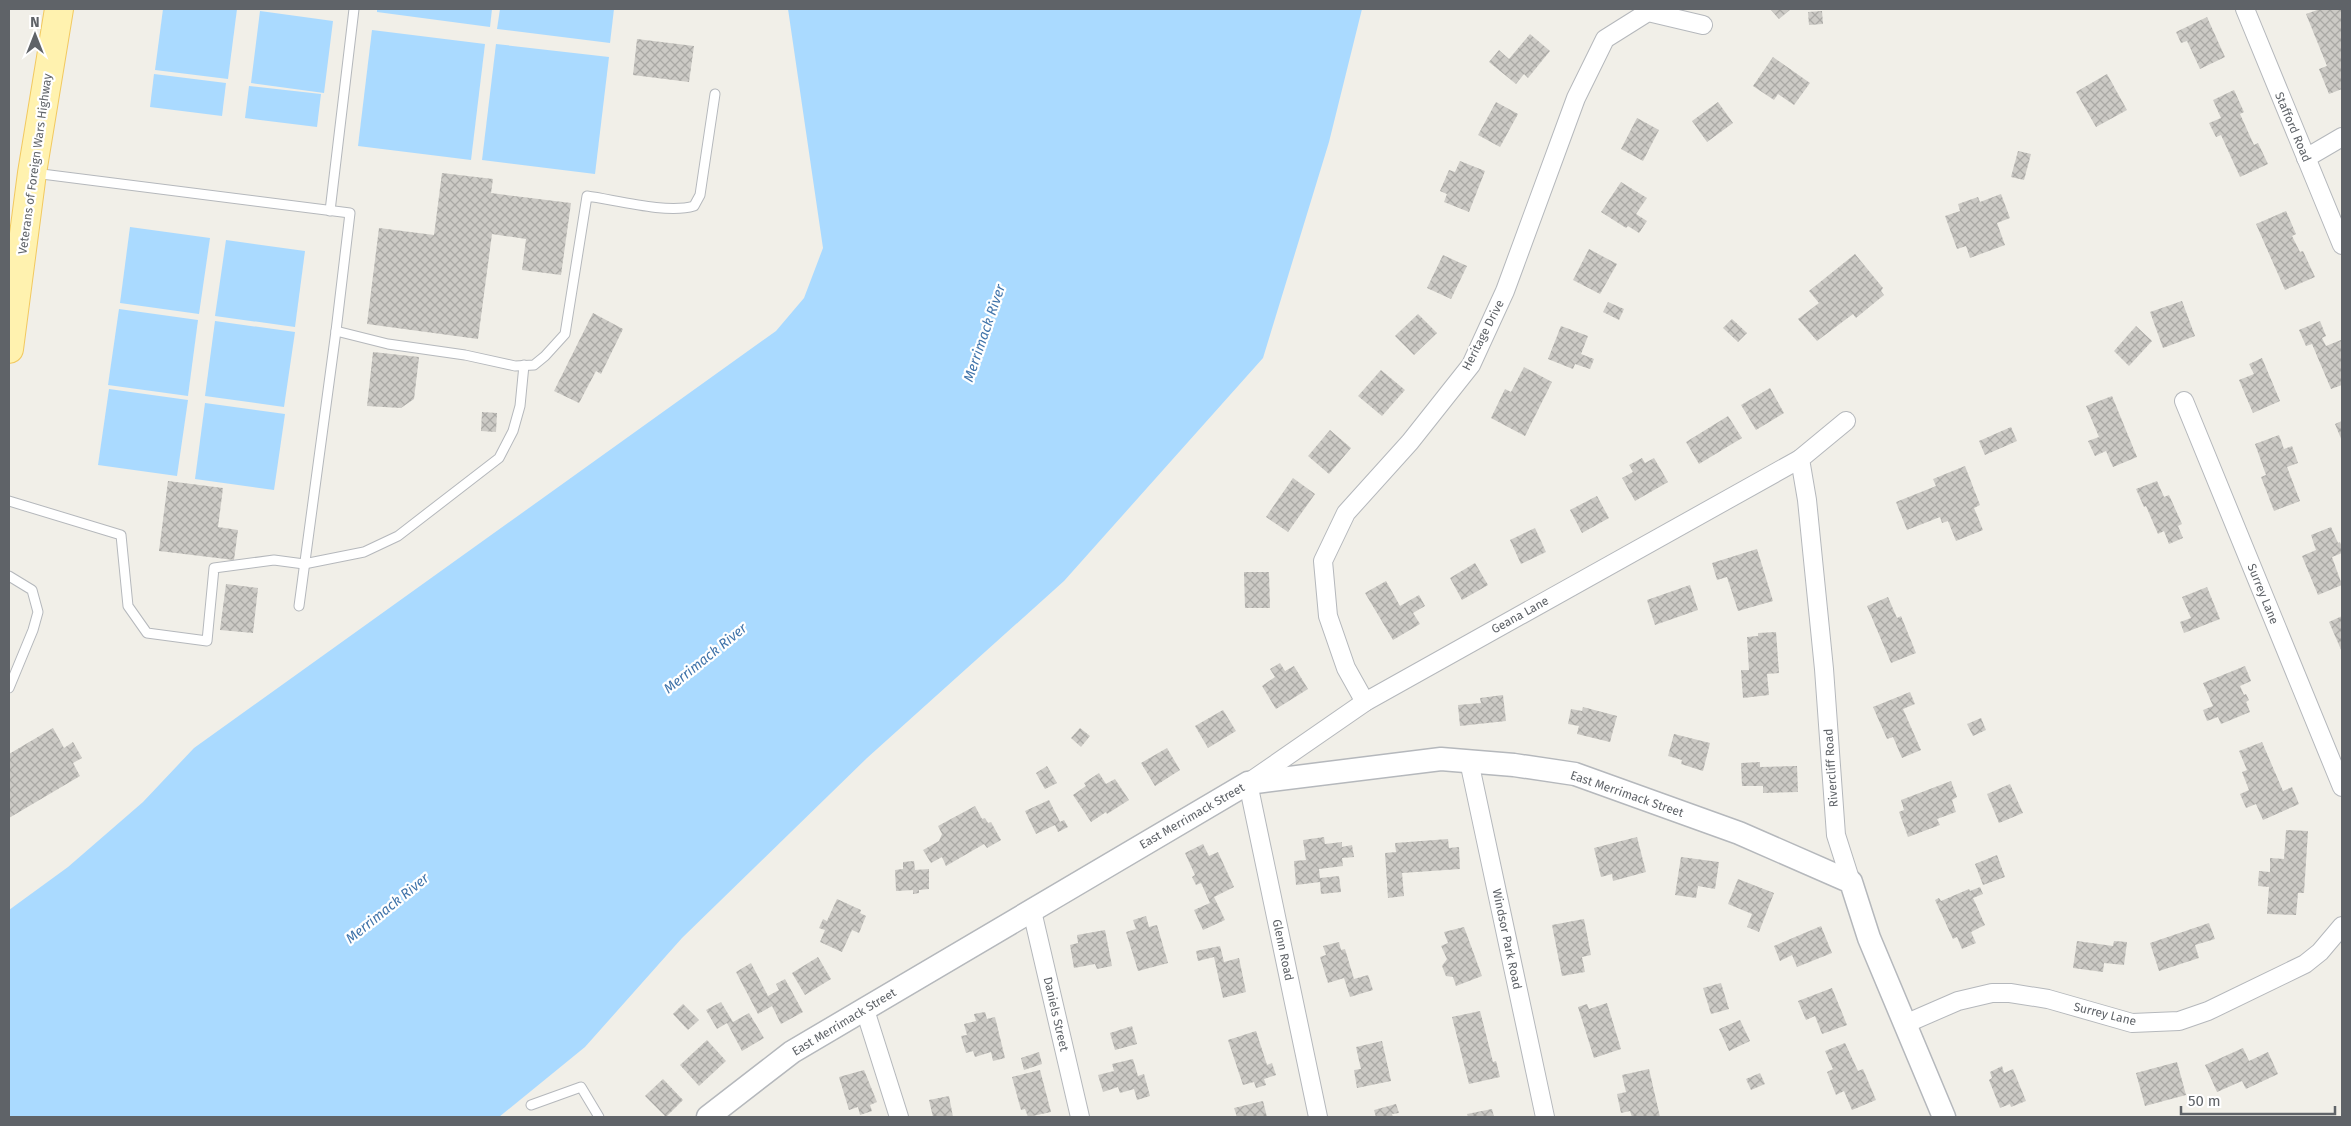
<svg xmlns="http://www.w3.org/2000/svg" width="2351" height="1126" viewBox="0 0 2351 1126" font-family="'Fira Sans',sans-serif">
<defs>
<pattern id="building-cross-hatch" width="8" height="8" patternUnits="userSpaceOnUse" patternTransform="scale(1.25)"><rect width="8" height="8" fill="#cccac5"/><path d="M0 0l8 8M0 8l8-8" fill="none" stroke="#a9a8a4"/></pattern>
</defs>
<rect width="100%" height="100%" fill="#f1efe8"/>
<g fill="#aadaff">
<polygon points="163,9 237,9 228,79 155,70"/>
<polygon points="377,9 492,9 490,27 377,12"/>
<polygon points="500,9 614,9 610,43 497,29"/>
<polygon points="788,9 1362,9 1329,142 1263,358 1064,581 867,758 682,938 585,1047 499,1117 9,1117 9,910 68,867 143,802 194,748 776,331 804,298 823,248"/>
<polygon points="260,11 333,21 324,93 251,83"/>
<polygon points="372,30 485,44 471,160 358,146"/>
<polygon points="496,44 609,57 595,174 482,160"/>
<polygon points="154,74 226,83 222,116 150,107"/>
<polygon points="249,86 321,94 317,127 245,118"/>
<polygon points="130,227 210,238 199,314 120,303"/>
<polygon points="226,240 305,251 295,327 215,316"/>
<polygon points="119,309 198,320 188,396 108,385"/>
<polygon points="215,321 295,332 284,407 205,396"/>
<polygon points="109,389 188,400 177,476 98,465"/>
<polygon points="205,403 285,414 274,490 195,479"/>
</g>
<g fill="url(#building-cross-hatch)">
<polygon points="1770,9 1791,9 1779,19"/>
<polygon points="2320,9 2341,9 2342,11 2342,89 2329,94 2319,69 2327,66 2306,14"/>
<polygon points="1822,11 1823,24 1809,25 1808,12"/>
<polygon points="2207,17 2225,57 2200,69 2187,41 2181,43 2176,32"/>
<polygon points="1530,34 1550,51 1528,78 1524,74 1516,84 1489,62 1499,50 1509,59"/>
<polygon points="637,39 694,46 689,82 633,75"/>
<polygon points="1773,57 1810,83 1794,105 1778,94 1774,100 1753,86"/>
<polygon points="2107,74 2127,110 2096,127 2076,92"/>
<polygon points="2234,90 2244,112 2240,114 2254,145 2258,143 2268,164 2240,177 2221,135 2216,137 2209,123 2221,118 2213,100"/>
<polygon points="1496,102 1518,114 1500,147 1478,135"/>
<polygon points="1718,102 1733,123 1707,142 1692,121"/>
<polygon points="1637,118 1659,130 1643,161 1621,149"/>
<polygon points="2018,151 2031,154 2024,180 2011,177"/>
<polygon points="1460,161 1485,171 1469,212 1444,202 1447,194 1440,191 1449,170 1455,172"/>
<polygon points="442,173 493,179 491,193 571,203 561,275 522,270 526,239 492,234 478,339 367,324 379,228 434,235"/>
<polygon points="1621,182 1647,198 1636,214 1647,221 1639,233 1628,226 1626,228 1601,212"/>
<polygon points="2001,194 2010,218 1997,223 2005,245 1970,258 1966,246 1957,249 1945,216 1960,211 1958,204 1978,197 1980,202"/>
<polygon points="2286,211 2296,234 2292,236 2300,252 2303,251 2315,277 2285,290 2256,224"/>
<polygon points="1589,249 1617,264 1600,294 1573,280"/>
<polygon points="1855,254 1883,288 1881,291 1884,295 1856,318 1853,314 1817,341 1798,319 1819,303 1809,291"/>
<polygon points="1443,255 1467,266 1451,299 1427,288"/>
<polygon points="2182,301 2195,336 2163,348 2150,312"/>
<polygon points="1608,302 1624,309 1619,320 1603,312"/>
<polygon points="593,313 623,329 601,374 596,371 579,403 554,391"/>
<polygon points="1418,314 1437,333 1414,355 1395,336"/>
<polygon points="1732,319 1747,333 1738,342 1723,328"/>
<polygon points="2320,321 2326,336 2322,338 2326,346 2341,340 2342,343 2342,385 2331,389 2312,344 2306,346 2299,330"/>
<polygon points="1561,326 1588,336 1581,354 1594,359 1590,369 1575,364 1573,369 1548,359"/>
<polygon points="2136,326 2152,341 2129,366 2114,351"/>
<polygon points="373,352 419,357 414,399 401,408 367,406"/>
<polygon points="2262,358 2280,401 2253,413 2239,380 2254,374 2249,364"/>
<polygon points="1524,367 1552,382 1525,436 1491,418 1505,389 1511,392"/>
<polygon points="1381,370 1405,390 1382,416 1358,396"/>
<polygon points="1770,388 1784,413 1756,430 1741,405"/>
<polygon points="2112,396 2137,457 2113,467 2106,451 2095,456 2088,441 2099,437 2086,406"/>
<polygon points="482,412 497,413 496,432 481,431"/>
<polygon points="1728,416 1742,438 1699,464 1686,442"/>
<polygon points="2342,421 2342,441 2335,424"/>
<polygon points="2011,427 2017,441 1985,455 1979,441"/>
<polygon points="1330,430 1351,448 1329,474 1308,456"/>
<polygon points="2279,435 2284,449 2292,446 2298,463 2287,467 2300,501 2274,511 2261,477 2266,475 2255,444"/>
<polygon points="1642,458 1645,463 1654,458 1668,482 1635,501 1622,478 1633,472 1629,465"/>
<polygon points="1965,466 1980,505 1974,508 1983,530 1956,541 1948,521 1942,523 1940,517 1907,530 1896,502 1936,486 1933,479"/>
<polygon points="1293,478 1315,494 1288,532 1266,517"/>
<polygon points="168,481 223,488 218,527 238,530 234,560 159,551"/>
<polygon points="2157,481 2164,497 2169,495 2182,524 2178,526 2183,538 2169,544 2164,531 2158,534 2146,506 2144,507 2136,489"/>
<polygon points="1597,496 1609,518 1582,533 1570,510"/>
<polygon points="2331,527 2338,543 2340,542 2342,547 2342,553 2332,557 2342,585 2318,595 2302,556 2316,550 2311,535"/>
<polygon points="1535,528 1546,552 1521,564 1510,540"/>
<polygon points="1757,549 1773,601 1738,611 1727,577 1717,580 1712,563"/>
<polygon points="1475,563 1488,585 1462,600 1450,578"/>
<polygon points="1244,572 1269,572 1270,608 1245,608"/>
<polygon points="1386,581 1400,606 1419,595 1425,606 1413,613 1420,624 1393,640 1365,593"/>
<polygon points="226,584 258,588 253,633 220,630"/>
<polygon points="1690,585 1698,610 1655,625 1647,600"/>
<polygon points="2207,587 2220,619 2184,633 2180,622 2191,618 2182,597"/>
<polygon points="1888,597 1897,618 1901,616 1916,653 1891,663 1867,606"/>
<polygon points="2342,616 2342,652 2329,622"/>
<polygon points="1776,632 1779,673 1767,674 1769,695 1743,698 1741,670 1749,670 1747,637 1758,636 1758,633"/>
<polygon points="1280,663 1285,671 1294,666 1308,689 1276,709 1262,686 1275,677 1270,669"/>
<polygon points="2245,666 2251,681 2240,686 2244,695 2246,694 2249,700 2246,702 2250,712 2221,724 2218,717 2207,721 2203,710 2213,706 2203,683"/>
<polygon points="1910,692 1915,704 1903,709 1921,750 1902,758 1893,737 1887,739 1873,707"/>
<polygon points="1503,695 1506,721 1460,726 1458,705 1481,703 1480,698"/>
<polygon points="1583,707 1617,716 1610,742 1577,734 1579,726 1568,724 1571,709 1582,711"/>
<polygon points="1223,710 1236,731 1208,748 1195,726"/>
<polygon points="1981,718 1986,730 1973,736 1967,724"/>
<polygon points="53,728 64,748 73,742 82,758 73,763 80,776 9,818 9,754"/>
<polygon points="1080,728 1090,736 1081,747 1071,738"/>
<polygon points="1674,734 1710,743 1703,771 1681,764 1682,760 1668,756"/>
<polygon points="2262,742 2283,791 2292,787 2299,804 2263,820 2256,804 2246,808 2240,794 2249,790 2242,772 2247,770 2239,751"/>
<polygon points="1167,748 1180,770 1155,786 1141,763"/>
<polygon points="1760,762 1760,767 1797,766 1798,792 1763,793 1763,786 1742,786 1741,763"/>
<polygon points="1047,766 1057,783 1045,789 1036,773"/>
<polygon points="1099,773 1106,784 1115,779 1129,800 1107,814 1106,812 1091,822 1073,795 1086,786 1084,783"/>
<polygon points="1951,781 1957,797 1952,800 1956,812 1937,819 1940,825 1908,837 1899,812 1904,810 1901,800"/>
<polygon points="2010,784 2023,813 1999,823 1987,794"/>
<polygon points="1049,800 1060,822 1064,820 1068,827 1058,832 1055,825 1036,834 1025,811"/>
<polygon points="975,806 982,819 985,818 988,823 991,822 1001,840 987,848 984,844 946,866 942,857 931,863 923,850 939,841 942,834 938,826"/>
<polygon points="2286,830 2308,831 2304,893 2298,893 2296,915 2267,914 2269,887 2258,886 2259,871 2270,872 2270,858 2284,859"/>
<polygon points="1324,837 1325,844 1342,842 1342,847 1352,845 1354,857 1342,858 1343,866 1319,869 1320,878 1339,876 1341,892 1321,894 1320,882 1296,885 1294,861 1306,860 1303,840"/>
<polygon points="1637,837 1646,872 1613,881 1612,874 1601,877 1594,848"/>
<polygon points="1448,839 1449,848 1459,847 1460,869 1402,873 1404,896 1388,898 1385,853 1396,852 1395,843"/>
<polygon points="1203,844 1209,856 1218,852 1234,887 1214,897 1225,920 1203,930 1194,910 1210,903 1201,883 1196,885 1192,877 1195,875 1185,853"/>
<polygon points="1997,855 2005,877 1983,885 1975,864"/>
<polygon points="1681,857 1719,862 1715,889 1698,886 1696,898 1675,895"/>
<polygon points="914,861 915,870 929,869 929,889 919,890 919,893 913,894 913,890 896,891 895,870 903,869 903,862"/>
<polygon points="1738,879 1774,893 1759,932 1747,927 1752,914 1728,904"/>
<polygon points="1980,887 1983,894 1973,898 1985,925 1971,932 1976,943 1962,949 1957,937 1953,939 1935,900 1939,898 1941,901 1969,889 1970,891"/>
<polygon points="837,899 861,910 860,913 866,916 859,933 852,930 842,952 820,942 825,930 819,928 823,919 827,921"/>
<polygon points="1146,916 1149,927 1157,925 1168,963 1138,971 1126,932 1136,929 1133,920"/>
<polygon points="1584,919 1591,955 1582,957 1585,972 1562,976 1552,925"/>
<polygon points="2209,923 2215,939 2195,945 2199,958 2159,971 2150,943"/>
<polygon points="1821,926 1832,953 1797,967 1792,955 1780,961 1774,946"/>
<polygon points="1464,927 1482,976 1456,986 1453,977 1446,976 1442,966 1447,959 1441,946 1448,943 1444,932"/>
<polygon points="1105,930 1112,966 1097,969 1095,964 1074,968 1070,945 1078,943 1077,935"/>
<polygon points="2077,941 2113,946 2114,941 2127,942 2124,965 2104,963 2103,972 2073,968"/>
<polygon points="1339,942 1341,950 1345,949 1354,979 1368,975 1373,990 1350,997 1344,978 1328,983 1320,957 1326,955 1323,946"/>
<polygon points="1220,946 1224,962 1239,958 1246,992 1223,998 1214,957 1198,961 1196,951"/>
<polygon points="818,957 831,979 805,995 792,973"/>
<polygon points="751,963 768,996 779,990 776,984 785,979 803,1012 781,1024 772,1006 758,1014 736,972"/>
<polygon points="1721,983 1729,1009 1711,1014 1703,988"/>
<polygon points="1832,988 1847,1025 1822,1034 1815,1016 1806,1020 1798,1001"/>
<polygon points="721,1002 733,1022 749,1013 764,1038 742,1051 727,1023 717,1029 706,1010"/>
<polygon points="1607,1003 1621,1049 1594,1058 1578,1007 1587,1004 1589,1009"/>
<polygon points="683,1004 699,1020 688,1030 673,1014"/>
<polygon points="1480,1011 1493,1062 1496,1061 1500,1077 1469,1084 1452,1017"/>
<polygon points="985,1012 987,1019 995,1017 1005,1058 993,1061 991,1052 975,1057 973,1051 966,1053 961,1036 967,1035 964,1024 976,1021 974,1014"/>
<polygon points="1740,1020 1750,1041 1729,1051 1719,1029"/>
<polygon points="1132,1026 1137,1044 1115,1050 1110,1033"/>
<polygon points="1256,1031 1267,1065 1272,1063 1276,1075 1264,1079 1266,1085 1256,1088 1254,1082 1243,1085 1228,1040"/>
<polygon points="707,1040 726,1061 699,1086 680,1065"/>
<polygon points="1382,1041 1391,1081 1357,1088 1354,1070 1361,1069 1356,1047"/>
<polygon points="1845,1043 1858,1071 1863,1069 1876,1100 1852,1110 1844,1091 1836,1095 1827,1072 1833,1069 1825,1051"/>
<polygon points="2243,1048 2249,1061 2268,1052 2278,1074 2246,1089 2242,1081 2217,1092 2205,1065"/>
<polygon points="1039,1052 1042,1064 1024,1070 1021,1058"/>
<polygon points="1133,1059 1138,1076 1144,1074 1150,1096 1137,1100 1134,1089 1120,1093 1118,1087 1103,1092 1098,1075 1114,1071 1112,1064"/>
<polygon points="2177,1062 2186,1095 2145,1106 2136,1073"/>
<polygon points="2002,1066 2004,1073 2013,1069 2026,1101 2011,1107 2010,1104 2000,1108 1989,1080 1992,1078 1990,1072"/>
<polygon points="1649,1069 1660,1117 1632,1117 1630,1111 1621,1113 1617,1094 1626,1092 1622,1075"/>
<polygon points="864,1070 877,1102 870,1105 872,1111 860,1115 858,1107 849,1110 839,1077"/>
<polygon points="1040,1070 1051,1112 1028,1117 1025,1109 1021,1110 1012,1077"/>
<polygon points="1760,1073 1765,1084 1751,1090 1746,1079"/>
<polygon points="663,1079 683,1100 666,1117 645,1096"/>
<polygon points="949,1096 953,1117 933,1117 929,1100"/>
<polygon points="1263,1101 1267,1117 1237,1117 1234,1108"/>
<polygon points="1396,1104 1399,1113 1392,1114 1393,1117 1376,1117 1374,1110"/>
<polygon points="1492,1109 1494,1117 1468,1117 1467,1114"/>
</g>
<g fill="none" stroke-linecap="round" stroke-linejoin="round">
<g stroke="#b5b8bc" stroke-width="11">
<g id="service">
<path d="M34,173L350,213L336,331L388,344L465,355L515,366L534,365L545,356L565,334L587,196C616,200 667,214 694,206L700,195L715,94"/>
<polyline points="330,211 354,9"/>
<polyline points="9,501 121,535 128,606 147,633 207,641 214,568 274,560 304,564 364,552 398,536 499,458 513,431 520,406 524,365"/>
<polyline points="9,576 32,590 38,612 33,630 9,688"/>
<polyline points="299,606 336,331"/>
<polyline points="531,1105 581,1087 599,1117"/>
</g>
</g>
<g stroke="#b5b8bc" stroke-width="20">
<g id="minor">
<polyline points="2245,9 2342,245"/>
<polyline points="2306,158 2342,137"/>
<polyline points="2184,401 2342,787"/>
<polyline points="1846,421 1800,459 1807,500 1824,669 1836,835 1851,882"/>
<polyline points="1365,702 1346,668 1328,616 1323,561 1346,513 1410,442 1471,365 1505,291 1576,98 1605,39 1648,12 1703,25"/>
<polyline points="1469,761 1545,1117"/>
<polyline points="1032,911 1080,1117"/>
<polyline points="865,1010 899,1117"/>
<polyline points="1905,1024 1958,1001 1992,993 2010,993 2048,999 2132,1023 2179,1021 2208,1011 2305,964 2320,952 2342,926"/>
<polyline points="1318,1117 1248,783 1365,702 1800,459"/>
</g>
</g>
<g stroke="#b5b8bc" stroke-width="25">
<polyline id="tertiary" points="708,1117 792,1052 1248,783 1441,759 1514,765 1575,774 1739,833 1851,882 1869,938 1944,1117"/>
</g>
<g stroke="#f2c960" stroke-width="30">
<polyline id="primary" points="9,349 32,173 59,9"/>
</g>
<use href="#service" stroke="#fff" stroke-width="9"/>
<use href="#minor" stroke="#fff" stroke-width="18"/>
<use href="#tertiary" stroke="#fff" stroke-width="22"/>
<use href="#primary" stroke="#fff2af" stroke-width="28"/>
</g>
<g text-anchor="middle" stroke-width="4.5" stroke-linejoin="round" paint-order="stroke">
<g font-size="12" fill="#5f6368" stroke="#fff">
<text transform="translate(2293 127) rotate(67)" y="4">Stafford Road</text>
<text transform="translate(35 164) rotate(-82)" y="4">Veterans of Foreign Wars Highway</text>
<text transform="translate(1483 335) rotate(-63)" y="4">Heritage Drive</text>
<text transform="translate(2263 594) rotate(68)" y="4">Surrey Lane</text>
<text transform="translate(1520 615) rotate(-29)" y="4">Geana Lane</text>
<text transform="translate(1831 768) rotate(-94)" y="4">Rivercliff Road</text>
<text transform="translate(1627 794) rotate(19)" y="4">East Merrimack Street</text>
<text transform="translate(1192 816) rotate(-30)" y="4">East Merrimack Street</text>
<text transform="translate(1507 939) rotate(78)" y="4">Windsor Park Road</text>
<text transform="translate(1283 950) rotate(78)" y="4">Glenn Road</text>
<text transform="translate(1056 1014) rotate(77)" y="4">Daniels Street</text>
<text transform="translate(2105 1014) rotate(14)" y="4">Surrey Lane</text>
<text transform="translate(844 1022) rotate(-31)" y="4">East Merrimack Street</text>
</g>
<g font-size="14" font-style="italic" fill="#4174aa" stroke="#fff">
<text transform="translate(984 333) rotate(-71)" y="5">Merrimack River</text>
<text transform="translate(705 658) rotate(-39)" y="5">Merrimack River</text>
<text transform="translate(387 908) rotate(-39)" y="5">Merrimack River</text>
</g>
</g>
<rect width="2351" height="1126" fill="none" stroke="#5f6368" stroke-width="20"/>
<g transform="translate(35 35)" stroke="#ffffff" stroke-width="4" paint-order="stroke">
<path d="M0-4L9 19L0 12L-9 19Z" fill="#5f6368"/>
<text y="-8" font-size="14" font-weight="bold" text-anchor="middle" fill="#5f6368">N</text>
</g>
<path d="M2181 1106v8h154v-8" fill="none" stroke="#5f6368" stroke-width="2.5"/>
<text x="2188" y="1106" font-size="15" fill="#5f6368" stroke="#ffffff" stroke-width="4" paint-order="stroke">50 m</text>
</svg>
